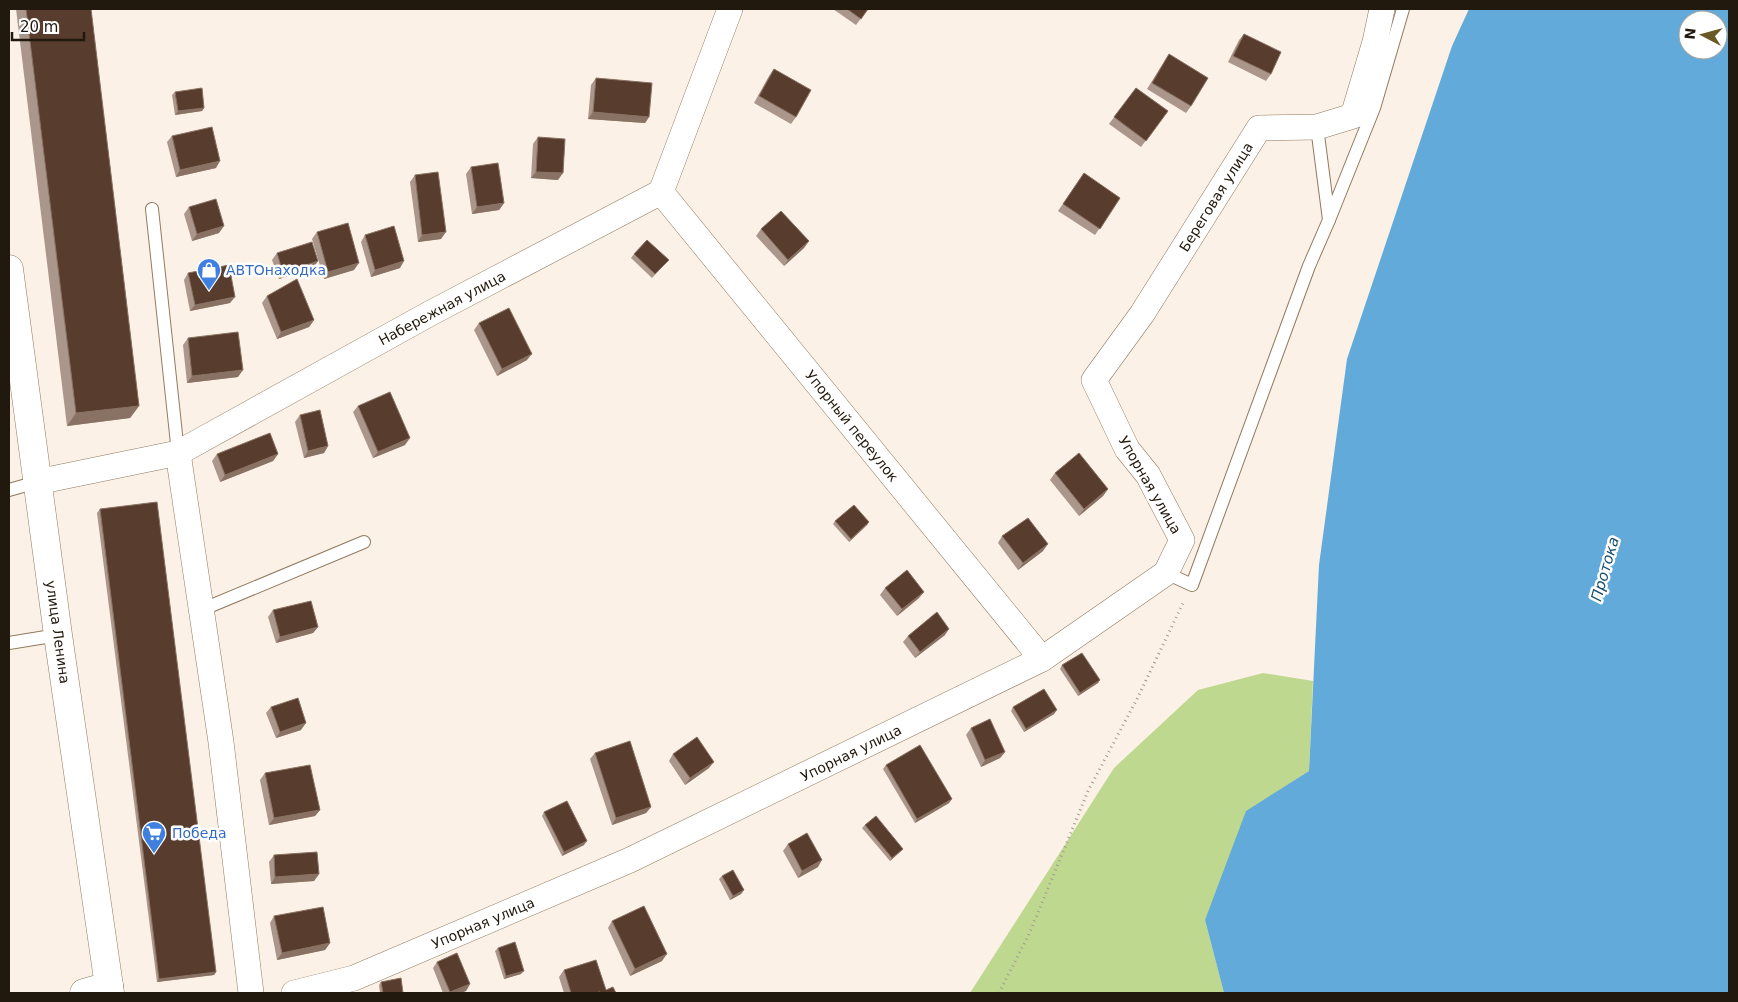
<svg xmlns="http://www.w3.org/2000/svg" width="1738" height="1002" viewBox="0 0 1738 1002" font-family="'DejaVu Sans',sans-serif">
<rect width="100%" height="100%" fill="#fcf1e6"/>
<polygon fill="#bfd88f" points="1263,673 1313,681 1309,771 1263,801 1205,920 1224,993 970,993 1114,768 1198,690"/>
<path fill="#62aad9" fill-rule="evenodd" d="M1469,9H1729V993H1224L1205,920L1246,811L1309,771L1319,565L1347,359L1452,46ZM1688,20H1718V50H1688Z"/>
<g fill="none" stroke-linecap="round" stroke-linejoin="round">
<g stroke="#917a60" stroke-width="14">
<g id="lane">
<polyline points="1317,127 1329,220 1374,108 1403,9"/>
<polyline points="152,209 178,453"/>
<polyline points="9,490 37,482"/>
<polyline points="1166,573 1192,585 1309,266 1329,220"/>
<polyline points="201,610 364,542"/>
<polyline points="9,643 58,635"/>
</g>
</g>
<g stroke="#917a60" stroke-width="26">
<g id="street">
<polyline points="661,192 1042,659"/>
<polyline points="178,453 221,742 251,993"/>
<polyline points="37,482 178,453 429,314 661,192 730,9"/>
<polyline points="294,993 354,978 630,860 1042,659 1166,573 1182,540 1148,475 1127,449 1094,380 1142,314 1259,128 1317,127 1353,116 1375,42 1382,9"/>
</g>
</g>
<g stroke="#917a60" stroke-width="29">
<g id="secondary">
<polyline points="9,269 58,635 110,993"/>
<polyline points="84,993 109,986"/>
</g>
</g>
<polyline stroke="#a49a8f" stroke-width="3" stroke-dasharray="1 4" stroke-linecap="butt" points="999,993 1030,932 1088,791 1137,699 1184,601"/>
<use href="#lane" stroke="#fff" stroke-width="12"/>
<use href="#street" stroke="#fff" stroke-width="25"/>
<use href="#secondary" stroke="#fff" stroke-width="28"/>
</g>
<g fill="#aa968a">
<polygon points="16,9 91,9 139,406 130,418 67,426"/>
<polygon points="833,9 868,9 856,25"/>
<polygon points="1244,34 1271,74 1266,81 1228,62 1239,40"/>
<polygon points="1169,54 1191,106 1186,113 1147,89"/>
<polygon points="774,69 796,117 791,124 754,103 769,76"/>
<polygon points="596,78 649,117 645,123 588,119 591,85"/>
<polygon points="1136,88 1168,111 1141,147 1109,124"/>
<polygon points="175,92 204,108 202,111 175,115 172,95"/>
<polygon points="172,136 216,168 176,177 167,142"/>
<polygon points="538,137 558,180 531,178 533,144"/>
<polygon points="471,167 504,203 499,210 472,214 466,174"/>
<polygon points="1084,173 1120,198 1095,235 1058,211"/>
<polygon points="415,175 441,239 418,242 410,182"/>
<polygon points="189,207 219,233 192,241 184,214"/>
<polygon points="761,229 809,241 804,248 784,266 756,236"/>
<polygon points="317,232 354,270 324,279 312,239"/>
<polygon points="365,235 400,268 371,277 361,242"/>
<polygon points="277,253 318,261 313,268 279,279 272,260"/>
<polygon points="634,254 666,263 652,278 631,258"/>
<polygon points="188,273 230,303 190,311 184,280"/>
<polygon points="267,296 314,320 309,327 277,339 262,303"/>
<polygon points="479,323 527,360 497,376 474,330"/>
<polygon points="188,338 238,377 187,383 183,345"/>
<polygon points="358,406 405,445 373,458 353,412"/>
<polygon points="300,415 328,446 324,453 304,458 295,422"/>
<polygon points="217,454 278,454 273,461 220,482 212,461"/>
<polygon points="1055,473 1108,489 1103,496 1079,516 1050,480"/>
<polygon points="100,509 216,972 214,975 157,982 97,513"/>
<polygon points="835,521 869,522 867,525 849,542 833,524"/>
<polygon points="1002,536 1043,551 1018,570 998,543"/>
<polygon points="885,588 919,598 897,616 880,595"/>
<polygon points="273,610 318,627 313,633 276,643 268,617"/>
<polygon points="945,635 915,658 903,642 908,636"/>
<polygon points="1062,665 1100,680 1098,683 1078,696 1060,669"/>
<polygon points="271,707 301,730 276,738 266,713"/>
<polygon points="1013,707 1054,714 1024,732 1011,711"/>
<polygon points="971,728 1005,752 1000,758 981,767 966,735"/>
<polygon points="595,753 651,807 646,813 612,825 590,759"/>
<polygon points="673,754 709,768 685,785 669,761"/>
<polygon points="886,765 949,803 915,823 883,769"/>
<polygon points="265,773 320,810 315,816 269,825 260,780"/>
<polygon points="544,812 584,845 562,856 542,816"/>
<polygon points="865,825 903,849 900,852 890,861 862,828"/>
<polygon points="788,844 818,867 798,878 783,851"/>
<polygon points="274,855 319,874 314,881 271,884 269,862"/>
<polygon points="722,876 744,890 741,894 730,900 719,879"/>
<polygon points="274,916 330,943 325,950 277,960 270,923"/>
<polygon points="612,921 662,961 630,976 608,928"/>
<polygon points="498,948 521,974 504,979 495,951"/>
<polygon points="437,962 470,984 466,991 460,993 443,993 433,968"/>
<polygon points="564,970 606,990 616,993 564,993 559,977"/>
<polygon points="381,982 403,993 380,993 379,985"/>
</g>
<g fill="#897264">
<polygon points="204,108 202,111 175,115 178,111"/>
<polygon points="593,112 649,117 645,123 588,119"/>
<polygon points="220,161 216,168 176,177 180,170"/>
<polygon points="536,172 563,173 558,180 531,178"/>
<polygon points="504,203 499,210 472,214 477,207"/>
<polygon points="224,226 219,233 192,241 197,234"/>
<polygon points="446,232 441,239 418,242 422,235"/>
<polygon points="809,241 804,248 784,266 788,260"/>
<polygon points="318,261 313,268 279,279 283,273"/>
<polygon points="404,261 400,268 371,277 375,270"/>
<polygon points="359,263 354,270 324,279 328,272"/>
<polygon points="235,297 230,303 190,311 195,305"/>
<polygon points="314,320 309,327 277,339 281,332"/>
<polygon points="532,354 527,360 497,376 502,369"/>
<polygon points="243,370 238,377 187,383 192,376"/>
<polygon points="139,406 130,418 67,426 76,413"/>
<polygon points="410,438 405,445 373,458 378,452"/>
<polygon points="328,446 324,453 304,458 308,451"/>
<polygon points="278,454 273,461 220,482 225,475"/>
<polygon points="1108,489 1103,496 1079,516 1084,509"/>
<polygon points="869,522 867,525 849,542 851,539"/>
<polygon points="1048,544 1043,551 1018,570 1023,563"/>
<polygon points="924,592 919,598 897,616 902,609"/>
<polygon points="318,627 313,633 276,643 280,637"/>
<polygon points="949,629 945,635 915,658 920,652"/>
<polygon points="1100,680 1098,683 1078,696 1080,693"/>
<polygon points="1057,710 1054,714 1024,732 1026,729"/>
<polygon points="306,723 301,730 276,738 280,732"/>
<polygon points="1005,752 1000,758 981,767 985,760"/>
<polygon points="714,762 709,768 685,785 690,778"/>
<polygon points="952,799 949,803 915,823 917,819"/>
<polygon points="651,807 646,813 612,825 616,818"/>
<polygon points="320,810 315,816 269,825 274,818"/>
<polygon points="587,841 584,845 562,856 564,852"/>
<polygon points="903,849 900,852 890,861 892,858"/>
<polygon points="822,860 818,867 798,878 802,871"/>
<polygon points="319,874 314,881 271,884 275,877"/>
<polygon points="744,890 741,894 730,900 733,896"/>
<polygon points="330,943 325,950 277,960 282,953"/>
<polygon points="667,954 662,961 630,976 635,969"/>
<polygon points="524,971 521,974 504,979 506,976"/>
<polygon points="216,972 214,975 157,982 159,979"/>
<polygon points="470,984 466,991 460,993 450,993 450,992"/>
</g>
<g fill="#583c2d" stroke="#897264">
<polygon points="26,9 91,9 139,406 76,413"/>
<polygon points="847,9 868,9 861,19"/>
<polygon points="1244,34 1281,52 1271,74 1233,56"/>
<polygon points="1169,54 1208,78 1191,106 1152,83"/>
<polygon points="774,69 811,90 796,117 759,96"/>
<polygon points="596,78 652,83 649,117 593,112"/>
<polygon points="202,88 204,108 178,111 175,92"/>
<polygon points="1136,88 1168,111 1146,141 1114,117"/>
<polygon points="212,127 220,161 180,170 172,136"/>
<polygon points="538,137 565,139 563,173 536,172"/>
<polygon points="498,163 504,203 477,207 471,167"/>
<polygon points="438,172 446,232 422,235 415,175"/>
<polygon points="1084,173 1120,198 1100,229 1063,204"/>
<polygon points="216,199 224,226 197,234 189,207"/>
<polygon points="781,211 809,241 788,260 761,229"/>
<polygon points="348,223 359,263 328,272 317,232"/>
<polygon points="394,226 404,261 375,270 365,235"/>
<polygon points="647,240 669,260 655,274 634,254"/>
<polygon points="312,242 318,261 283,273 277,253"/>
<polygon points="229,265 235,297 195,305 188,273"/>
<polygon points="297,279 314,320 281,332 267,296"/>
<polygon points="509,308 532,354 502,369 479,323"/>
<polygon points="238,332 243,370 192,376 188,338"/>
<polygon points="390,392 410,438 378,452 358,406"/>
<polygon points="320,410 328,446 308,451 300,415"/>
<polygon points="270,433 278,454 225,475 217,454"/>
<polygon points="1079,453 1108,489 1084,509 1055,473"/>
<polygon points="157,502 216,972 159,979 100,509"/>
<polygon points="854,505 869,522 851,539 835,521"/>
<polygon points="1028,518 1048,544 1023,563 1002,536"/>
<polygon points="907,570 924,592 902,609 885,588"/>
<polygon points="311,601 318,627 280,637 273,610"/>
<polygon points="937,612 949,629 920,652 908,636"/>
<polygon points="1082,653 1100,680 1080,693 1062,665"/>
<polygon points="1044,689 1057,710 1026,729 1013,707"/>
<polygon points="298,698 306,723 280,732 271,707"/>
<polygon points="990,719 1005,752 985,760 971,728"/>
<polygon points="697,737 714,762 690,778 673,754"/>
<polygon points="630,741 651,807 616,818 595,753"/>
<polygon points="920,745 952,799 917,819 886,765"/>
<polygon points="310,765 320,810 274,818 265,773"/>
<polygon points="567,801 587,841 564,852 544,812"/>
<polygon points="876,816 903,849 892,858 865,825"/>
<polygon points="807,833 822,860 802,871 788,844"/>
<polygon points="317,852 319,874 275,877 274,855"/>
<polygon points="733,870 744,890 733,896 722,876"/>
<polygon points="644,906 667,954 635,969 612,921"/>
<polygon points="323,907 330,943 282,953 274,916"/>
<polygon points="515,942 524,971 506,976 498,948"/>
<polygon points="457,953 470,984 450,992 437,962"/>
<polygon points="596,960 606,990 613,987 616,993 597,993 600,992 595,993 571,993 564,970"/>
<polygon points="401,978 403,993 383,993 381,982"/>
</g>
<defs>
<g id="shop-pin" transform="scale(1.25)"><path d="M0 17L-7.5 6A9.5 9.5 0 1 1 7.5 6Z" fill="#3f7fe0" stroke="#fff"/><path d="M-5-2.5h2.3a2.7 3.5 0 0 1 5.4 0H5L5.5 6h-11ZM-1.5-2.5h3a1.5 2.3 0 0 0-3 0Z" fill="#fff"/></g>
<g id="supermarket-pin" transform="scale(1.25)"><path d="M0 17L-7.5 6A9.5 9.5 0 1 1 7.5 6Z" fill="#3f7fe0" stroke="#fff"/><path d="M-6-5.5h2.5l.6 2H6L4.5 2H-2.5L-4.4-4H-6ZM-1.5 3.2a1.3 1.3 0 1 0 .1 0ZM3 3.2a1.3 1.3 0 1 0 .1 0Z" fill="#fff"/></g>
</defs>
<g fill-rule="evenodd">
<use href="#shop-pin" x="209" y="270"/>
<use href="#supermarket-pin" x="154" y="833"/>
</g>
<g text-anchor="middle" stroke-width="5" stroke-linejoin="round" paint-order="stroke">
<g font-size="14" fill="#21180e" stroke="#fff">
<text transform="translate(1216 197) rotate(-58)" y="5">Береговая улица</text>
<text transform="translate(442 308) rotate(-28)" y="5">Набережная улица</text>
<text transform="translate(852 426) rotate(51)" y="5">Упорный переулок</text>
<text transform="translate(1150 485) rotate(60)" y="5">Упорная улица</text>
<text transform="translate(58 632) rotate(82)" y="5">улица Ленина</text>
<text transform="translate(851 753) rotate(-26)" y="5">Упорная улица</text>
<text transform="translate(483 923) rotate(-23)" y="5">Упорная улица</text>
</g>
<g font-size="14" fill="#366cbe" stroke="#fff" text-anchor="start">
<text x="226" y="275">АВТОнаходка</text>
<text x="172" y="838">Победа</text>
</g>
<g font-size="15" font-style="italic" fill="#184f6f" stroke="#fff">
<text transform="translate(1605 569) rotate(-74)" y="5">Протока</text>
</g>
</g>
<rect width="1738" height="1002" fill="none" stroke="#21180e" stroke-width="20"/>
<g transform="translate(1703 35) rotate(276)"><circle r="24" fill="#ffffff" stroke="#a6a39f"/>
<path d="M0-4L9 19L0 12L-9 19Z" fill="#685926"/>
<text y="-8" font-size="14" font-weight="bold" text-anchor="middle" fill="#21180e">N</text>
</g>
<path d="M12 32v8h72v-8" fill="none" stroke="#21180e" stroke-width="2.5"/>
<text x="20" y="32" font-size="15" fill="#21180e" stroke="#ffffff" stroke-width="4" paint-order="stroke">20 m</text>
</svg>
